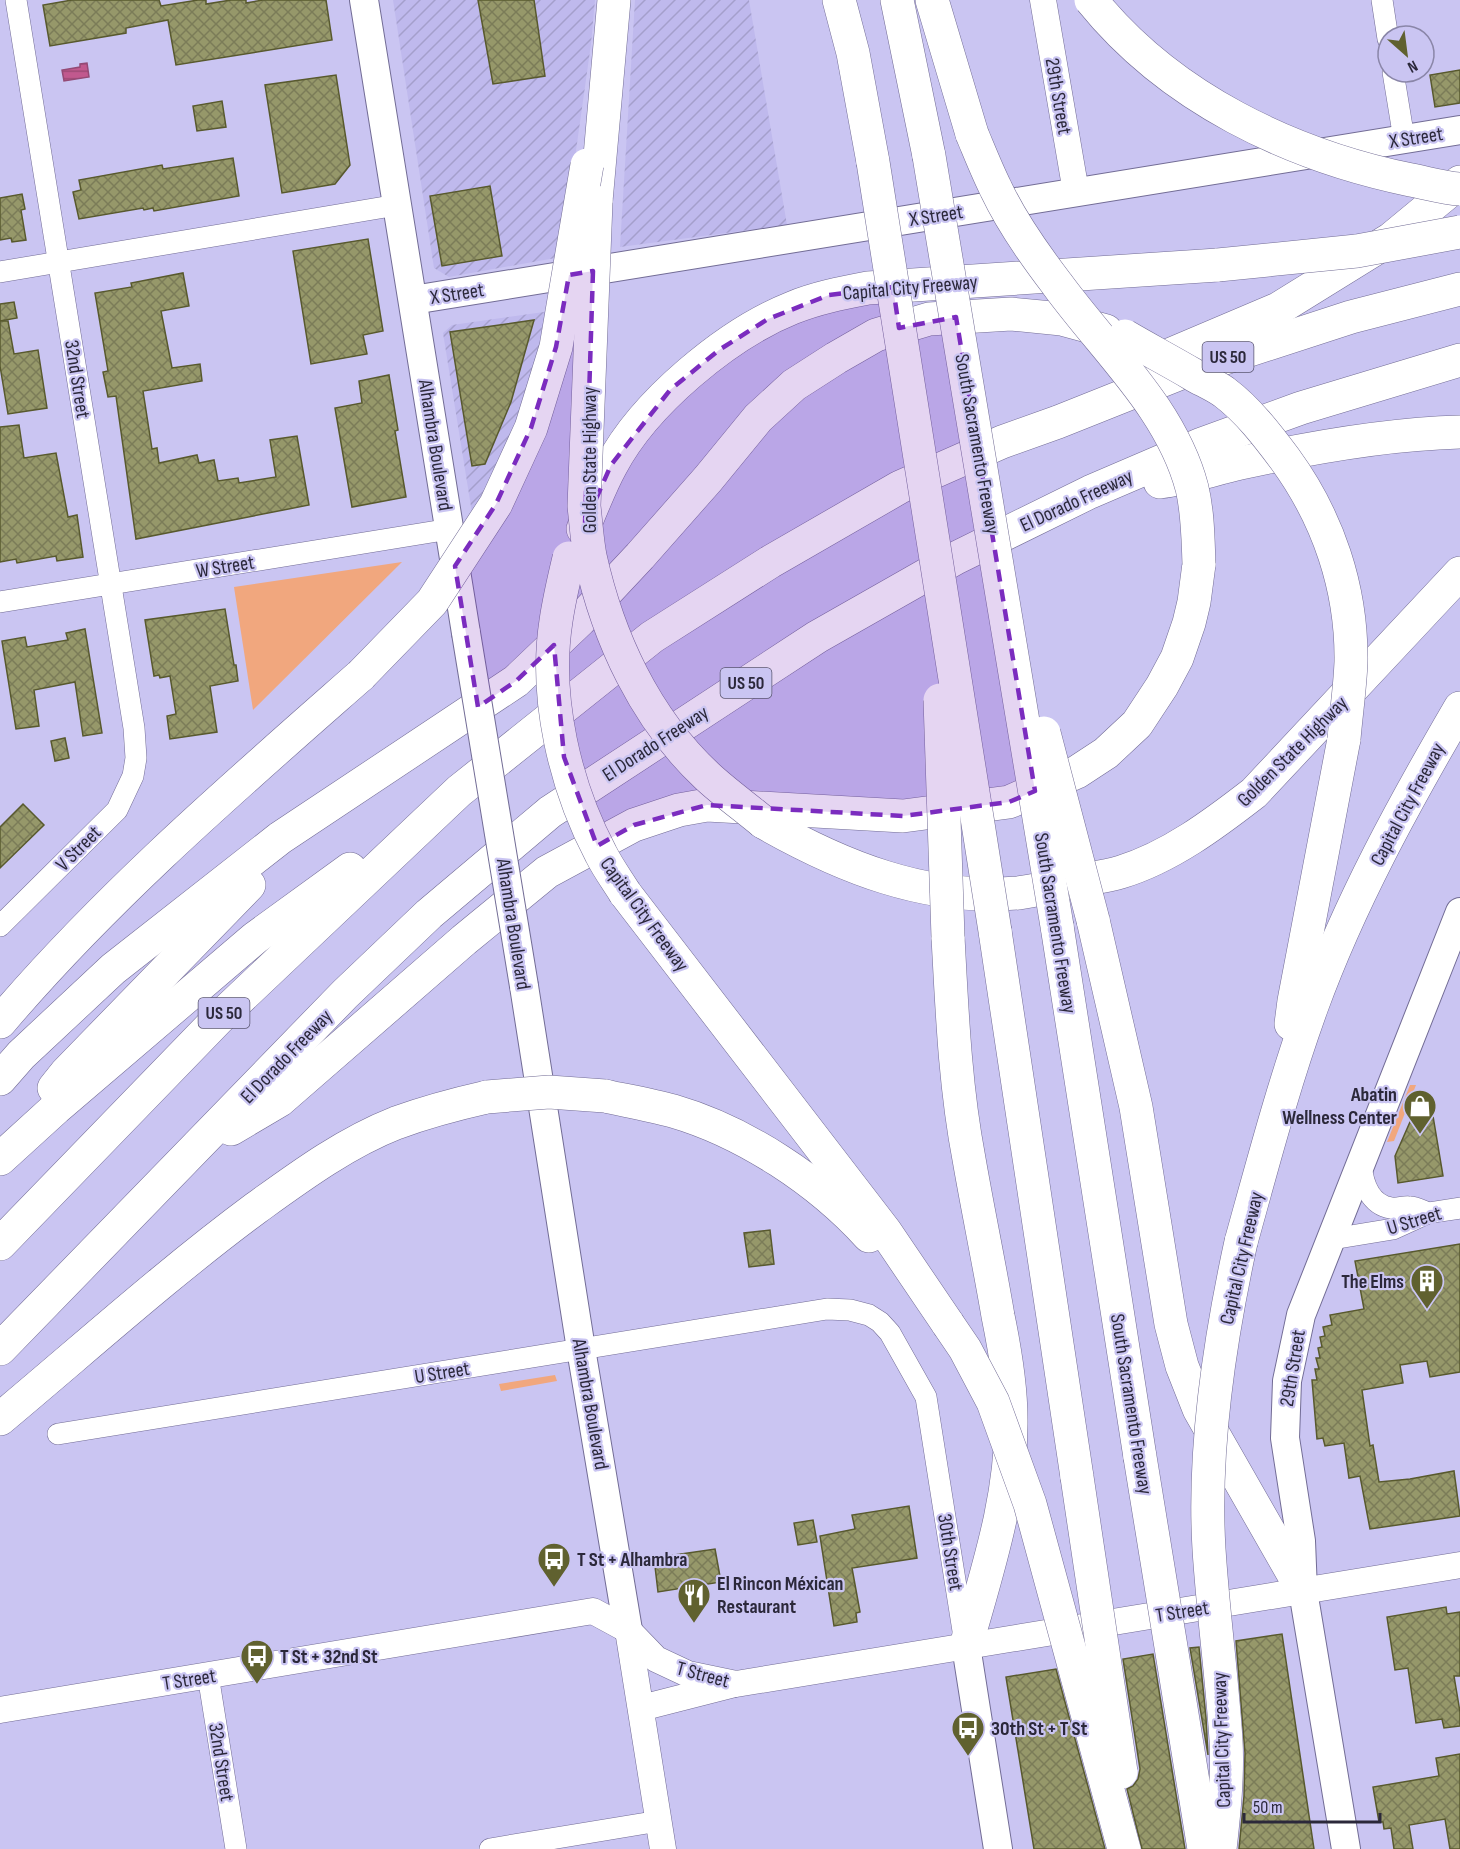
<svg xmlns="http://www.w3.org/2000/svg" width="1460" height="1849" viewBox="0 0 1460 1849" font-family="'Sofia Sans Condensed',sans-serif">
<defs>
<pattern id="industrial-furrows" width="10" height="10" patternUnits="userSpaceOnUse" patternTransform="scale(1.5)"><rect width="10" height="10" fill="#bfb9ed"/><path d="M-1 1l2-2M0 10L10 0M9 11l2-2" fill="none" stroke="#a49fcc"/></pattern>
<pattern id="water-rules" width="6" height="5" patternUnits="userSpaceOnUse" patternTransform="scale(1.5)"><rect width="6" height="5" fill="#c1598e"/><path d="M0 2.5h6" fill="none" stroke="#9d4a75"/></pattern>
<pattern id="building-cross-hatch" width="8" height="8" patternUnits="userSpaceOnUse" patternTransform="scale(1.5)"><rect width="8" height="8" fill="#96986a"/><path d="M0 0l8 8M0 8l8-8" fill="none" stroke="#7b7c58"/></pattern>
</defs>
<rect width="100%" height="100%" fill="#cac5f2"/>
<g fill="url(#industrial-furrows)">
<polygon points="393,0 595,0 591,44 561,257 449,277 434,268"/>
<polygon points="635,0 749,0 787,225 620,247"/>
<polygon points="551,311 530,400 473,519 443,333 452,325"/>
</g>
<g fill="#f1a77e">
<polygon points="402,562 253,710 234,587"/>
<polygon points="1410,1085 1416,1085 1394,1141 1387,1142"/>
<polygon points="555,1375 557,1381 501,1391 499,1384"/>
</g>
<polygon fill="url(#water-rules)" stroke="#944a75" stroke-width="1.5" points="87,63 89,77 64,81 62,70 80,67 80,64"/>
<g fill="url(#building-cross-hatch)" stroke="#58592e" stroke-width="1.5">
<polygon points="72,0 159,0 161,6 198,0 206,0 206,4 231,0 246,0 246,3 263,0 326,0 332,40 176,65 168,20 126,28 126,33 50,46 43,5"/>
<polygon points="478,0 534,0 545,76 493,84"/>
<polygon points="1460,70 1460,103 1435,107 1430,75"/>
<polygon points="336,75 350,165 335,184 282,193 265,85"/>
<polygon points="222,101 226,127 197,131 193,106"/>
<polygon points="233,158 239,196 154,211 153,208 144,210 143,208 79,219 73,192 81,190 79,180 162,165 163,169"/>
<polygon points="490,186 502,256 442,266 430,196"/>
<polygon points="22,194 25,209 21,210 26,240 12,242 11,238 0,240 0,198"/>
<polygon points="368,239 383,331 363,335 367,354 311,364 293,251"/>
<polygon points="183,273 189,306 161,311 172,368 200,364 202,381 143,391 152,449 157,448 159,463 197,455 199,463 214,460 218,481 238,478 239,483 276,477 270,440 297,436 309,505 136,539 116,396 108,397 103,372 108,371 95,293 132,287 131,283"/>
<polygon points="14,302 17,318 0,321 0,304"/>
<polygon points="534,320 511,402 485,464 472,466 450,332"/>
<polygon points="0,321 8,321 14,354 38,350 47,408 8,414 0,366"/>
<polygon points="389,375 398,430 395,431 406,497 352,507 335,408 362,403 359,381"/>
<polygon points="19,425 24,458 56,453 68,517 77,515 83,557 57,561 56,556 17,563 16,559 0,562 0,427"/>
<polygon points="225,609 234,665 236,665 238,681 210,686 217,732 170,739 167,716 176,714 170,676 160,678 159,675 154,676 145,620"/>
<polygon points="85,629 102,733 83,736 75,682 34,690 39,726 16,729 2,641 25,637 27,647 68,640 66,633"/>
<polygon points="65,738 69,758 55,761 51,741"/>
<polygon points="23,804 44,825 0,868 0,827"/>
<polygon points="1432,1110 1443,1176 1398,1183 1395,1156 1414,1113"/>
<polygon points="770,1230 774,1264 749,1267 744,1233"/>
<polygon points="1460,1244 1460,1372 1430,1377 1427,1361 1400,1365 1403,1383 1362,1390 1370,1446 1373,1445 1379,1482 1410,1479 1454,1471 1460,1516 1370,1529 1360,1476 1349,1478 1344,1443 1325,1446 1323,1438 1317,1439 1312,1380 1317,1380 1315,1369 1319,1369 1316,1358 1320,1358 1318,1348 1322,1347 1320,1337 1325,1336 1323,1327 1332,1325 1330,1315 1364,1309 1355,1261"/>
<polygon points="909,1506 917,1558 852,1568 860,1612 856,1613 857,1622 834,1626 820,1536 855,1529 852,1515"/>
<polygon points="813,1520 817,1542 798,1545 794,1523"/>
<polygon points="715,1549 721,1582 658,1592 654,1558"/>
<polygon points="1446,1607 1447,1614 1460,1612 1460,1676 1454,1676 1460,1712 1460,1726 1444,1728 1442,1719 1416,1723 1408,1668 1395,1670 1387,1617"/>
<polygon points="1282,1634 1314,1849 1239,1849 1244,1796 1245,1753 1236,1641"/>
<polygon points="1199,1647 1206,1718 1208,1755 1190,1648"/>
<polygon points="1153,1654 1185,1849 1142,1849 1127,1789 1133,1786 1138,1779 1140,1769 1123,1659"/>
<polygon points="1056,1669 1105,1849 1034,1849 1006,1677"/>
<polygon points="1460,1754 1460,1849 1450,1849 1445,1819 1409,1825 1413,1849 1394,1849 1391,1828 1384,1829 1383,1822 1379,1822 1373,1787 1439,1776 1436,1758"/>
</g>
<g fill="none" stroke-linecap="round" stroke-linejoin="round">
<g stroke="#726c95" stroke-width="22">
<g id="minor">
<polyline points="1382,0 1388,39"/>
<polyline points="1393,72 1404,139"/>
<polyline points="0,272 397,205"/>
<polyline points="0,602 450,529"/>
<polyline points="0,926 117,810 133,776 136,758 134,728 16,0"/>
<path d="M1361,1165C1363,1183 1370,1205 1391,1208C1398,1209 1404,1206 1410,1207C1416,1207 1423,1211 1428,1213"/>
<polyline points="1332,1239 1393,1229 1428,1213 1460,1208"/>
<polyline points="58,1434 827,1309 850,1310 869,1315 880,1322 890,1333 926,1397 964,1637"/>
<polyline points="208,1675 236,1849"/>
<polyline points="490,1849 659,1821"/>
</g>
</g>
<g stroke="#726c95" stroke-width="27">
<g id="tertiary">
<polyline points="1043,0 1076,192"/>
<polyline points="628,1630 663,1849"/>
<polyline points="641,1708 731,1685"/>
<polyline points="0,1710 593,1611 628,1630 656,1659 688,1674 736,1684 1460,1565"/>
</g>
</g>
<g stroke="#726c95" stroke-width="30">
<g id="secondary">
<polyline points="364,0 466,633"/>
<polyline points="413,300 1460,130"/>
<polyline points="524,986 581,1349 628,1630"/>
<polyline points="966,1646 998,1849"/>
<polyline points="1346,1849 1303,1591 1301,1541 1285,1438 1287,1381 1301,1315 1460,912"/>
</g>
</g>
<g stroke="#726c95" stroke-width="34">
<g id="motorway">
<polyline points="839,0 853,53 873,162"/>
<polyline points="897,0 929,156"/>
<polyline points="932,0 972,134"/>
<polyline points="596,201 614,0"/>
<polyline points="1153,362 1278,309 1391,239 1460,182"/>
<path d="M1160,482C1188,478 1214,469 1241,463C1313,447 1386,434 1460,432"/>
<path d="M583,529C592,508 600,486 611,466C644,403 727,334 792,308C816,298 842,293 868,288L1218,265"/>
<path d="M763,822C842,867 926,901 1018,893C1035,891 1051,886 1068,883C1085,879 1104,877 1121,872C1170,857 1214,824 1254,793L1460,573"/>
<polyline points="625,893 885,1231 948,1324"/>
<polyline points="1093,920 1136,1107 1171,1324 1182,1366 1199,1409 1303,1591"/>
<polyline points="1057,926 1140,1457"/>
<polyline points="995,931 1077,1477"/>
<path d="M948,937C952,1011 955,1086 969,1159C978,1211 989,1263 998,1316C1005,1350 1011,1384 1011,1419C1012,1498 987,1571 966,1646"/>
<path d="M0,1022C108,895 236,785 361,675"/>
<polyline points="1291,1024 1294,1001 1344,739"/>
<polyline points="0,1079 21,1055 113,969 280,838 516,681 580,620 640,556 708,479 758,418 794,385 836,358 876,335 929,319 1011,314 1062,319 1106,331"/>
<polyline points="54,1088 66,1073 249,885"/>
<path d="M605,1096C628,1101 651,1105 673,1111C745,1132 819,1181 869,1236"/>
<polyline points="231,1129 280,1100 464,940 547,872 634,825 679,810 707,805 903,816 1009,802 1077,772 1106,753 1137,724 1162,686 1177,658 1189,623 1194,602 1199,564"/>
<polyline points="0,1159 56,1108 255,938 350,869"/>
<path d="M1241,1242C1263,1163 1284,1083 1312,1006C1350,902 1404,804 1460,708"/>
<polyline points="0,1244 218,1019 459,791 652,637 770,562 900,487 1002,442 1058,422 1191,369 1351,317 1460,289"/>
<polyline points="0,1349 345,994 429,914 550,812 817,637 956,558 1090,492 1202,444 1301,408 1460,360"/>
<path d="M0,1419C85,1348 167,1274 256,1208C299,1177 345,1143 396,1123C426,1112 456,1104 487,1097"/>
</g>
</g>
<use href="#minor" stroke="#fff" stroke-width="21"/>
<use href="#tertiary" stroke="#fff" stroke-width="26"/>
<use href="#secondary" stroke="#fff" stroke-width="28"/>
<use href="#motorway" stroke="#fff" stroke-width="33"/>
<g stroke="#726c95" stroke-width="30" stroke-linecap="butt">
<polyline id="secondary-bridge" points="466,633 524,986"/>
</g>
<g stroke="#726c95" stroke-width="34" stroke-linecap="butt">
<g id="motorway-bridge">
<path d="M1091,0C1170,98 1290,155 1411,180C1427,183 1444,188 1460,189"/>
<path d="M972,134C980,153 987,171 996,189C1012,223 1034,254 1057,284C1104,349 1171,408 1192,488C1198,513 1198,539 1199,564"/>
<polyline points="929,156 1057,926"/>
<polyline points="873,162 995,931"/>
<path d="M596,202L584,506C586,523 587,540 590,556C608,638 645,718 707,776C724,792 745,807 763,822"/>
<polyline points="1218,265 1357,251 1460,232"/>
<path d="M1125,336C1147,349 1170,361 1192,374C1202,380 1214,385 1224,392C1248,410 1267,435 1285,459C1328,518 1352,588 1351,662C1350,688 1346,714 1344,739"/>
<path d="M569,558C564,579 559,600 556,621C544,698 565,786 601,854C608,868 617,880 625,893"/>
<polyline points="361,675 432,602 496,504 531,428 556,347 587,165"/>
<polyline points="940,700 948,937"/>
<polyline points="1044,733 1093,920"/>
<polyline points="487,1097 549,1092 605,1096"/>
<polyline points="948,1324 965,1349 993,1402 1030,1504 1124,1849"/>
<polyline points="1140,1457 1204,1849"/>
<polyline points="1077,1477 1121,1772"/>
<path d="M1220,1849C1224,1813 1228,1776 1226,1740C1222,1676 1213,1613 1209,1549C1203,1451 1220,1338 1241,1242"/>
</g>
</g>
<use href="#secondary-bridge" stroke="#fff" stroke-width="28"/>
<use href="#motorway-bridge" stroke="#fff" stroke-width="33"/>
</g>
<path fill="#7b2cbf" fill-opacity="0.2" stroke="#7b2cbf" stroke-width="4.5" stroke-dasharray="12 8" stroke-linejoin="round" d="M593,271L585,524L611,465L670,390L719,350L768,319L829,295L893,287L899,328L956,317L1035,791L1009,802L903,816L707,805L634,825L597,846L564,757L554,645L516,681L478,707L455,566L496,504L531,428L556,347L569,275Z"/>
<defs>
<g id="shop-pin" transform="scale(1.725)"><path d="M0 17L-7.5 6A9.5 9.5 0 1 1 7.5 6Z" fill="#60612f" stroke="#cac5f2"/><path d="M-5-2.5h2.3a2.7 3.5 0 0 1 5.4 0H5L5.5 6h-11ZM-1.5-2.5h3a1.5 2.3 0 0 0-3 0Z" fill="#fff"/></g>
<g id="building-pin" transform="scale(1.725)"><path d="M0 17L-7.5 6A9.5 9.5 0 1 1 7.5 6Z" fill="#60612f" stroke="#cac5f2"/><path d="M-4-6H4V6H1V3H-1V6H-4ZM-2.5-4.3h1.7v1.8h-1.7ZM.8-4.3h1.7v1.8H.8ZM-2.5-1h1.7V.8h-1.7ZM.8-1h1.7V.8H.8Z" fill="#fff"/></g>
<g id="bus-pin" transform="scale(1.725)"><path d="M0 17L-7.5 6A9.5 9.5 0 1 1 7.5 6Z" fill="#60612f" stroke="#cac5f2"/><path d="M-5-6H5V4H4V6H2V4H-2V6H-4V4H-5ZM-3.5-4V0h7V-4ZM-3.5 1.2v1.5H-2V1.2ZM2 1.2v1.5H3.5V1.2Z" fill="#fff"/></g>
<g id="restaurant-pin" transform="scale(1.725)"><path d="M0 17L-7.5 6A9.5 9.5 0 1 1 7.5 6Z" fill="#60612f" stroke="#cac5f2"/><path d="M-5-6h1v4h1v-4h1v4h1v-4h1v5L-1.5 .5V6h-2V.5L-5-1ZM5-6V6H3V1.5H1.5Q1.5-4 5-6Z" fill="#fff"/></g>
</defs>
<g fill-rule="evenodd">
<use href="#shop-pin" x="1420" y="1106"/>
<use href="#building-pin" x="1427" y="1281"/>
<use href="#bus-pin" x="554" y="1559"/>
<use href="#restaurant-pin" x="694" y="1595"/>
<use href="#bus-pin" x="257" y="1656"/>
<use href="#bus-pin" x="968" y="1728"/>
</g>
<g text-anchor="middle" stroke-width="4.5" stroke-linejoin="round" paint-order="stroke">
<g fill="#cac5f2" stroke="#5b5771" stroke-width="1.5">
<rect x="1202.5" y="342" width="51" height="30" rx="4.5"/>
<rect x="720.5" y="668" width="51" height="30" rx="4.5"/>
<rect x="198.5" y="998" width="51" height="30" rx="4.5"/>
</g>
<g font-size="18" font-weight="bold" fill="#2b283a">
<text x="1228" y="363">US 50</text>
<text x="746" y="689">US 50</text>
<text x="224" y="1019">US 50</text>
</g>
<g font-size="20" fill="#2b283a" stroke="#cac5f2">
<text transform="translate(1059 96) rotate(80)" y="7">29th Street</text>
<text transform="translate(1416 137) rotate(-9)" y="7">X Street</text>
<text transform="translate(936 215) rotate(-9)" y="7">X Street</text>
<text transform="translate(910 287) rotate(-5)" y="7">Capital City Freeway</text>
<text transform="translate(457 293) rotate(-9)" y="7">X Street</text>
<text transform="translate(78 379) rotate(81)" y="7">32nd Street</text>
<text transform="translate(978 444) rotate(80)" y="7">South Sacramento Freeway</text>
<text transform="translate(436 445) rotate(81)" y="7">Alhambra Boulevard</text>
<text transform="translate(589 460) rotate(-90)" y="7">Golden State Highway</text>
<text transform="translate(1076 500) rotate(-25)" y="7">El Dorado Freeway</text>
<text transform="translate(225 566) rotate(-9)" y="7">W Street</text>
<text transform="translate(655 743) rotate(-33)" y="7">El Dorado Freeway</text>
<text transform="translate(1292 751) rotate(-45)" y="7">Golden State Highway</text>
<text transform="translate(1407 804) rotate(-62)" y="7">Capital City Freeway</text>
<text transform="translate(78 848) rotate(-45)" y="7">V Street</text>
<text transform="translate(645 914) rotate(54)" y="7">Capital City Freeway</text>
<text transform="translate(1056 923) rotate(81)" y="7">South Sacramento Freeway</text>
<text transform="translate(514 924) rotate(81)" y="7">Alhambra Boulevard</text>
<text transform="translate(286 1056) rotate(-46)" y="7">El Dorado Freeway</text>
<text transform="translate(1414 1220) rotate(-17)" y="7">U Street</text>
<text transform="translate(1241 1258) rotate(-77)" y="7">Capital City Freeway</text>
<text transform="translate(1292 1368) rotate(-81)" y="7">29th Street</text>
<text transform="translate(442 1372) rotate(-9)" y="7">U Street</text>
<text transform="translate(591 1404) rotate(80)" y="7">Alhambra Boulevard</text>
<text transform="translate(1132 1404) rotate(81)" y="7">South Sacramento Freeway</text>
<text transform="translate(951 1552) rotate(81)" y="7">30th Street</text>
<text transform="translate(1182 1611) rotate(-9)" y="7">T Street</text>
<text transform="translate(703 1674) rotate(15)" y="7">T Street</text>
<text transform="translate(189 1679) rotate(-9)" y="7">T Street</text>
<text transform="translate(1221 1740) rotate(-92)" y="7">Capital City Freeway</text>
<text transform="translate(222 1762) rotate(81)" y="7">32nd Street</text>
</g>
<g font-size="20" font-weight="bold" fill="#2b283a" stroke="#cac5f2" text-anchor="start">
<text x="1397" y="1101" text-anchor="end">Abatin<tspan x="1397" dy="23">Wellness Center</tspan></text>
<text x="1404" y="1288" text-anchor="end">The Elms</text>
<text x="577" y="1566">T St + Alhambra</text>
<text x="717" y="1590">El Rincon Méxican<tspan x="717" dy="23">Restaurant</tspan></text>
<text x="280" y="1663">T St + 32nd St</text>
<text x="991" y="1735">30th St + T St</text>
</g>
</g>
<g transform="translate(1406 54) rotate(152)"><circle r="28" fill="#cac5f2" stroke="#8a86a8" stroke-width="1.5"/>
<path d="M0-4.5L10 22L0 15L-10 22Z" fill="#60612f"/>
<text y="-9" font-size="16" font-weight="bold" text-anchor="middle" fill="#2b283a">N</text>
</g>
<path d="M1244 1813v9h136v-9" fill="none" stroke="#2b283a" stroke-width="3"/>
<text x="1253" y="1813" font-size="18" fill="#2b283a" stroke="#cac5f2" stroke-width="4.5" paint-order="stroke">50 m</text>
</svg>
